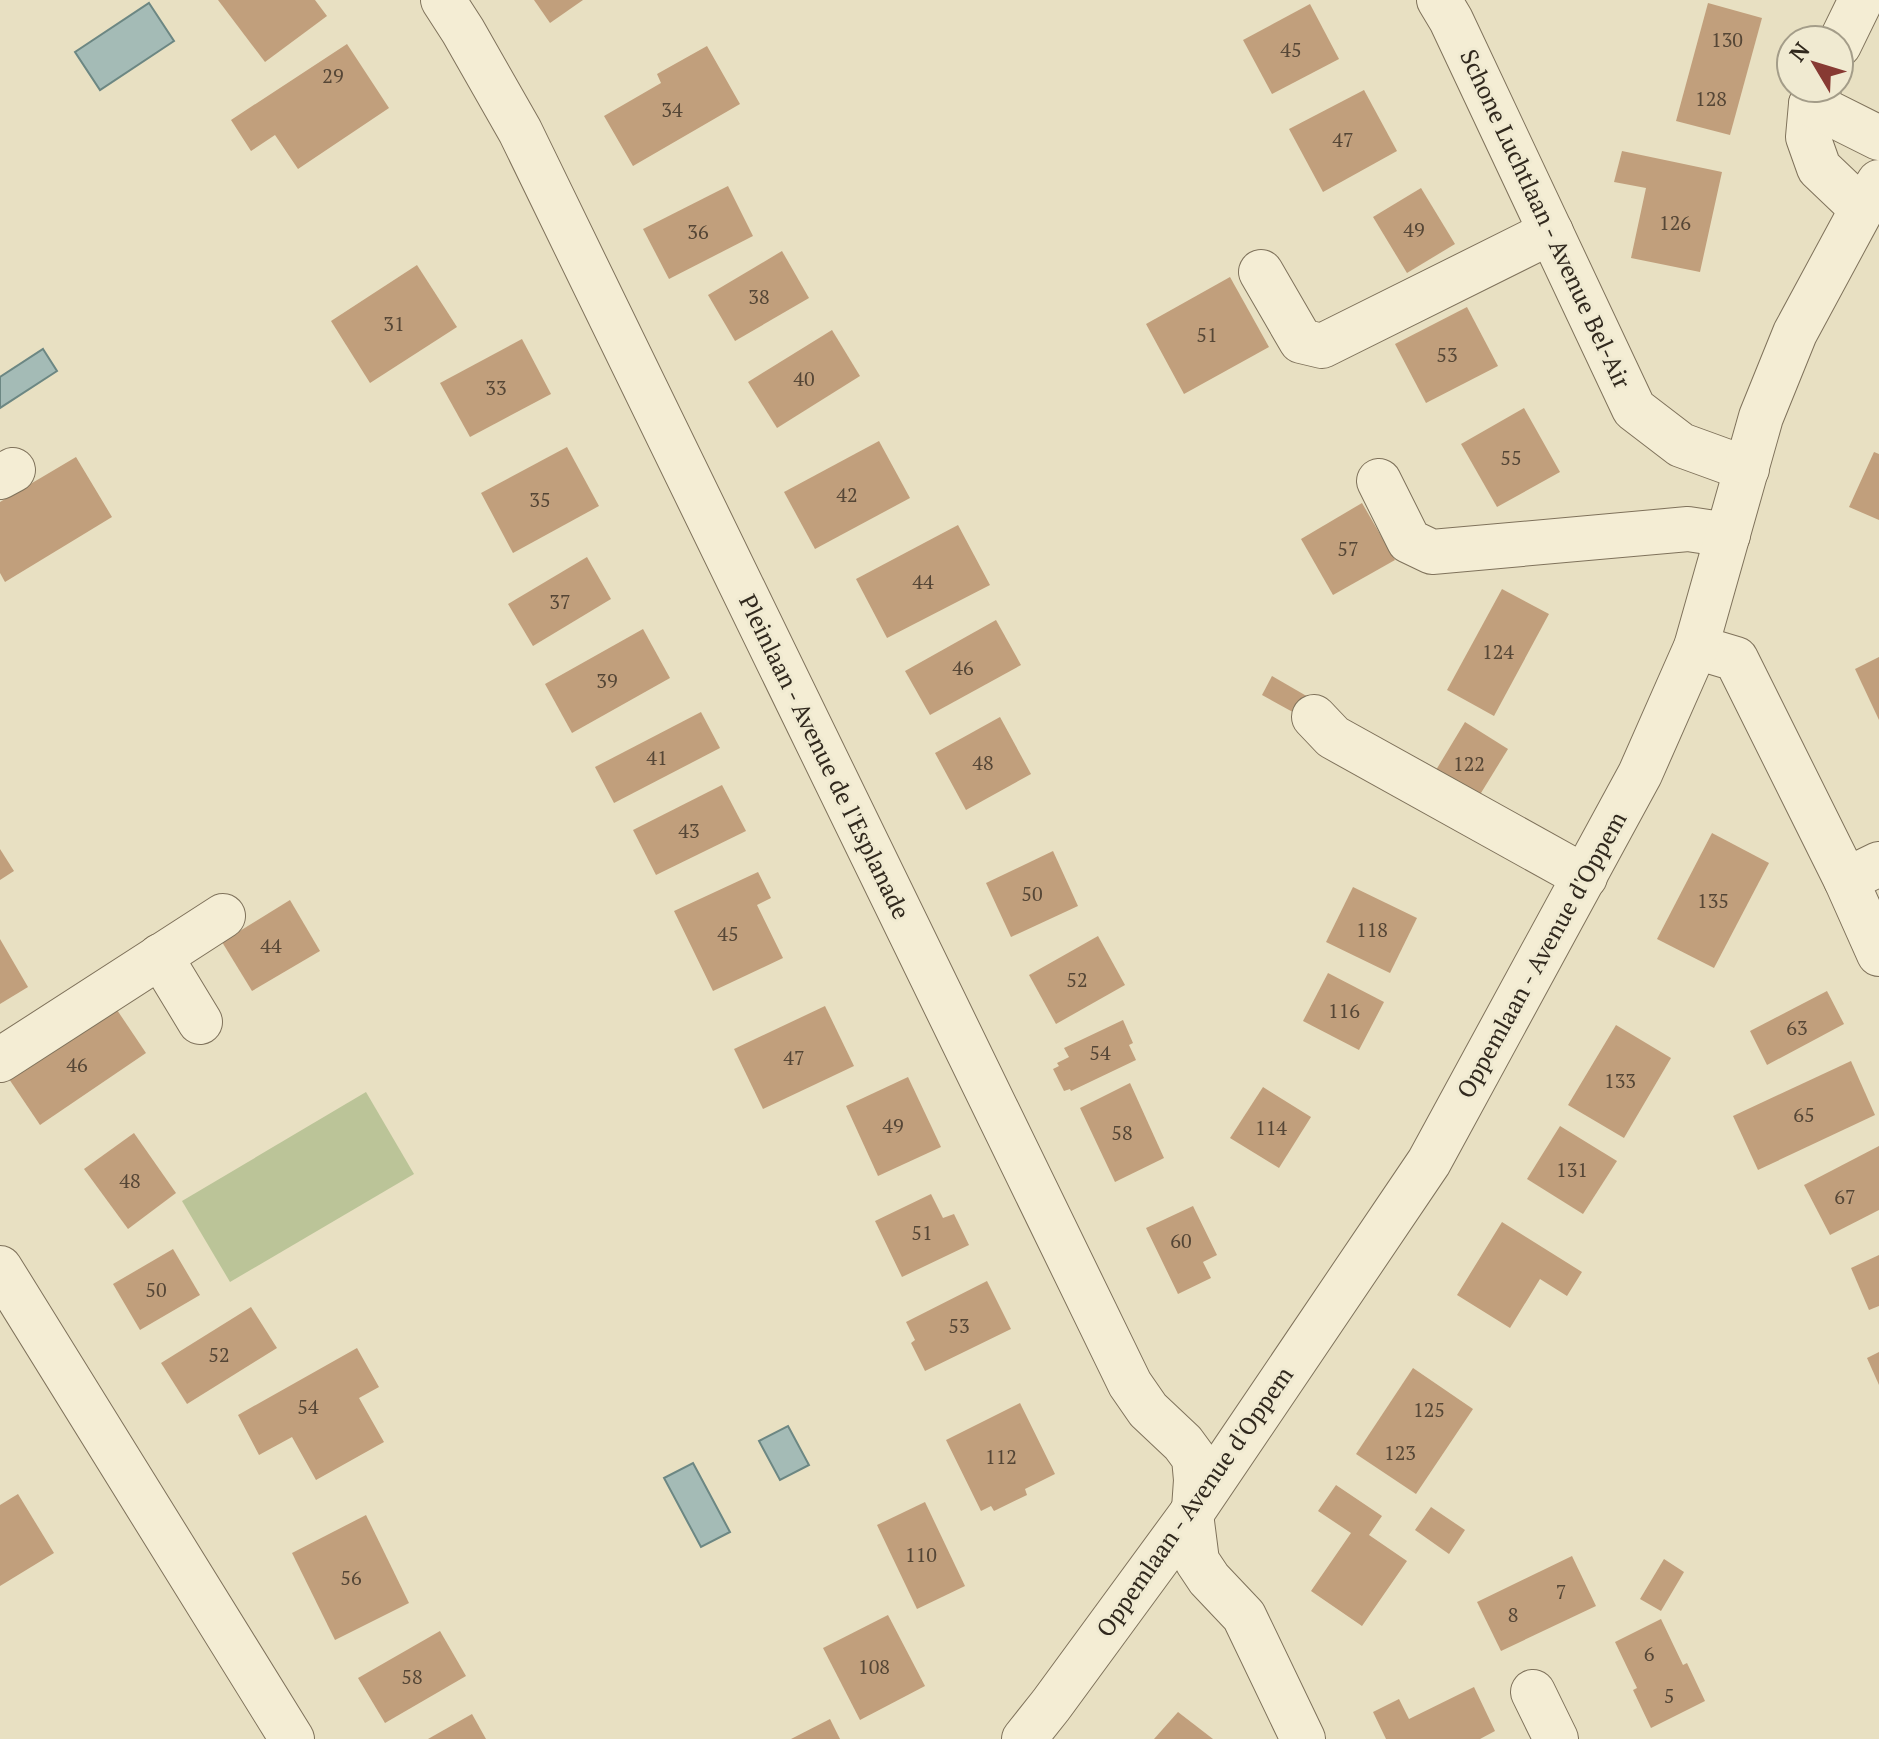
<svg xmlns="http://www.w3.org/2000/svg" width="1879" height="1739" viewBox="0 0 1879 1739" font-family="'PT Serif',serif">
<rect width="100%" height="100%" fill="#e8e0c2"/>
<polygon fill="#bbc498" points="366,1092 414,1174 230,1282 182,1201"/>
<g fill="#a4bbb6" stroke="#6c8783" stroke-width="2">
<polygon points="149,3 174,41 100,90 75,52"/>
<polygon points="43,349 57,371 0,408 0,377"/>
<polygon points="788,1426 809,1465 780,1480 759,1441"/>
<polygon points="693,1463 730,1532 701,1547 664,1478"/>
</g>
<g fill="#c19f7c">
<polygon points="218,0 315,0 327,16 265,62"/>
<polygon points="534,0 583,0 550,23"/>
<polygon points="1708,3 1762,18 1730,135 1676,121"/>
<polygon points="1310,4 1339,59 1272,94 1243,40"/>
<polygon points="347,44 389,108 298,169 275,135 251,151 231,120"/>
<polygon points="707,46 740,104 633,166 604,116 661,83 657,74"/>
<polygon points="1364,90 1397,151 1323,192 1289,129"/>
<polygon points="1622,151 1722,172 1700,272 1631,258 1646,188 1614,182"/>
<polygon points="728,186 753,236 669,279 643,229"/>
<polygon points="1421,188 1455,244 1407,273 1373,217"/>
<polygon points="782,251 809,298 735,341 708,295"/>
<polygon points="417,265 457,327 370,383 331,321"/>
<polygon points="1230,277 1269,347 1184,394 1146,324"/>
<polygon points="1467,307 1498,366 1426,403 1395,344"/>
<polygon points="832,330 860,376 777,428 748,382"/>
<polygon points="522,339 551,394 470,437 440,383"/>
<polygon points="1524,408 1560,472 1497,507 1461,444"/>
<polygon points="879,441 910,498 815,549 784,492"/>
<polygon points="567,447 599,506 513,553 481,493"/>
<polygon points="1874,452 1879,454 1879,520 1849,507"/>
<polygon points="76,457 112,517 5,582 0,573 0,502"/>
<polygon points="1362,503 1395,560 1333,595 1301,539"/>
<polygon points="958,525 990,585 887,638 856,579"/>
<polygon points="587,557 611,599 533,646 508,604"/>
<polygon points="1502,589 1549,614 1494,716 1447,690"/>
<polygon points="996,620 1021,665 930,715 905,671"/>
<polygon points="643,629 670,678 572,733 545,684"/>
<polygon points="1879,657 1879,720 1855,669"/>
<polygon points="1272,676 1310,698 1300,716 1262,695"/>
<polygon points="701,712 720,748 614,803 595,767"/>
<polygon points="1000,717 1031,774 966,810 935,753"/>
<polygon points="1465,722 1508,749 1473,806 1430,780"/>
<polygon points="722,785 746,831 656,875 633,830"/>
<polygon points="1712,833 1769,863 1714,968 1657,939"/>
<polygon points="0,849 14,871 0,880"/>
<polygon points="1053,851 1078,906 1011,937 986,883"/>
<polygon points="758,872 771,898 757,905 783,958 713,991 674,911"/>
<polygon points="1353,887 1417,918 1390,973 1326,942"/>
<polygon points="290,900 320,951 252,991 222,942"/>
<polygon points="1098,936 1125,985 1056,1024 1029,975"/>
<polygon points="0,939 28,987 0,1004"/>
<polygon points="1328,973 1384,1002 1359,1050 1303,1021"/>
<polygon points="1827,991 1844,1024 1767,1065 1750,1031"/>
<polygon points="113,1004 146,1053 40,1125 7,1076"/>
<polygon points="825,1006 854,1066 763,1109 734,1049"/>
<polygon points="1123,1020 1133,1043 1129,1045 1136,1060 1071,1091 1070,1089 1064,1091 1053,1069 1059,1066 1057,1063 1069,1057 1064,1048"/>
<polygon points="1616,1025 1671,1058 1624,1138 1568,1105"/>
<polygon points="1851,1061 1875,1115 1758,1170 1733,1116"/>
<polygon points="908,1077 941,1147 878,1176 846,1106"/>
<polygon points="1130,1083 1164,1158 1115,1182 1080,1108"/>
<polygon points="1263,1087 1311,1117 1279,1168 1230,1138"/>
<polygon points="1560,1126 1617,1161 1583,1214 1527,1179"/>
<polygon points="134,1133 176,1193 128,1229 84,1169"/>
<polygon points="1879,1146 1879,1210 1830,1235 1804,1185"/>
<polygon points="931,1194 943,1218 954,1214 969,1245 902,1277 875,1221"/>
<polygon points="1193,1206 1217,1255 1203,1262 1211,1278 1178,1294 1146,1228"/>
<polygon points="1502,1222 1582,1272 1567,1296 1540,1279 1510,1328 1457,1295"/>
<polygon points="173,1249 200,1295 140,1330 113,1284"/>
<polygon points="1879,1255 1879,1306 1869,1310 1851,1268"/>
<polygon points="987,1281 1011,1329 925,1371 911,1343 915,1340 906,1322"/>
<polygon points="251,1307 277,1348 187,1404 161,1363"/>
<polygon points="357,1348 379,1387 359,1398 384,1442 316,1480 292,1437 259,1455 238,1415"/>
<polygon points="1879,1352 1879,1385 1867,1358"/>
<polygon points="1413,1368 1473,1409 1416,1494 1356,1454"/>
<polygon points="1020,1403 1055,1474 1025,1489 1027,1495 994,1511 991,1506 981,1511 946,1440"/>
<polygon points="1336,1485 1382,1516 1369,1535 1407,1561 1362,1626 1311,1591 1351,1533 1318,1511"/>
<polygon points="18,1494 54,1553 0,1586 0,1505"/>
<polygon points="925,1502 965,1586 917,1609 877,1525"/>
<polygon points="1431,1507 1465,1530 1449,1554 1415,1530"/>
<polygon points="366,1515 409,1603 335,1640 292,1553"/>
<polygon points="1572,1556 1596,1606 1501,1651 1477,1602"/>
<polygon points="1664,1559 1684,1572 1661,1611 1640,1599"/>
<polygon points="888,1615 925,1686 860,1720 823,1648"/>
<polygon points="1661,1619 1683,1665 1687,1663 1705,1701 1651,1728 1633,1690 1637,1688 1615,1642"/>
<polygon points="440,1631 466,1676 385,1723 358,1678"/>
<polygon points="1474,1687 1495,1731 1480,1739 1386,1739 1373,1712 1399,1699 1409,1719"/>
<polygon points="1178,1712 1213,1739 1154,1739"/>
<polygon points="472,1714 486,1739 428,1739"/>
<polygon points="830,1719 840,1739 791,1739"/>
</g>
<g fill="none" stroke-linecap="round" stroke-linejoin="round">
<g stroke="#7f725b" stroke-width="46">
<g id="minor">
<polyline points="443,0 463,31 520,131 1130,1384 1148,1410 1183,1443 1194,1458 1196,1480 1194,1509"/>
<polyline points="1439,0 1451,20 1634,409 1681,445 1747,469"/>
<polyline points="1839,45 1861,0"/>
<polyline points="1819,88 1811,104 1808,137 1819,168 1862,209"/>
<polyline points="1811,104 1879,138"/>
<polyline points="1261,272 1301,341 1322,346 1551,232"/>
<polyline points="0,477 13,470"/>
<polyline points="1379,481 1409,541 1432,552 1688,529 1728,535"/>
<polyline points="1696,647 1736,659 1846,880 1879,954"/>
<polyline points="1314,717 1333,737 1585,877"/>
<polyline points="1846,880 1879,864"/>
<polyline points="160,956 200,1022"/>
<polyline points="0,1060 223,916"/>
<polyline points="0,1268 292,1739"/>
<polyline points="1191,1514 1197,1561 1209,1579 1244,1616 1303,1739"/>
<polyline points="1533,1692 1556,1739"/>
<polyline points="1024,1739 1051,1705 1191,1514 1429,1162 1640,774 1696,647 1761,417 1795,333 1862,209 1879,182"/>
</g>
</g>
<use href="#minor" stroke="#f4edd4" stroke-width="44"/>
</g>
<g text-anchor="middle" stroke-width="6" stroke-linejoin="round" paint-order="stroke">
<g font-size="20" fill="#554636">
<text x="1727" y="47">130</text>
<text x="1291" y="57">45</text>
<text x="333" y="83">29</text>
<text x="1711" y="106">128</text>
<text x="672" y="117">34</text>
<text x="1343" y="147">47</text>
<text x="1675" y="230">126</text>
<text x="1414" y="237">49</text>
<text x="698" y="239">36</text>
<text x="759" y="304">38</text>
<text x="394" y="331">31</text>
<text x="1207" y="342">51</text>
<text x="1447" y="362">53</text>
<text x="804" y="386">40</text>
<text x="496" y="395">33</text>
<text x="1511" y="465">55</text>
<text x="847" y="502">42</text>
<text x="540" y="507">35</text>
<text x="1348" y="556">57</text>
<text x="923" y="589">44</text>
<text x="560" y="609">37</text>
<text x="1498" y="659">124</text>
<text x="963" y="675">46</text>
<text x="607" y="688">39</text>
<text x="657" y="765">41</text>
<text x="983" y="770">48</text>
<text x="1469" y="771">122</text>
<text x="689" y="838">43</text>
<text x="1032" y="901">50</text>
<text x="1713" y="908">135</text>
<text x="1372" y="937">118</text>
<text x="728" y="941">45</text>
<text x="271" y="953">44</text>
<text x="1077" y="987">52</text>
<text x="1344" y="1018">116</text>
<text x="1797" y="1035">63</text>
<text x="1100" y="1060">54</text>
<text x="794" y="1065">47</text>
<text x="77" y="1072">46</text>
<text x="1620" y="1088">133</text>
<text x="1804" y="1122">65</text>
<text x="893" y="1133">49</text>
<text x="1271" y="1135">114</text>
<text x="1122" y="1140">58</text>
<text x="1572" y="1177">131</text>
<text x="130" y="1188">48</text>
<text x="1845" y="1204">67</text>
<text x="922" y="1240">51</text>
<text x="1181" y="1248">60</text>
<text x="156" y="1297">50</text>
<text x="959" y="1333">53</text>
<text x="219" y="1362">52</text>
<text x="308" y="1414">54</text>
<text x="1429" y="1417">125</text>
<text x="1400" y="1460">123</text>
<text x="1001" y="1464">112</text>
<text x="921" y="1562">110</text>
<text x="351" y="1585">56</text>
<text x="1561" y="1599">7</text>
<text x="1513" y="1622">8</text>
<text x="1649" y="1661">6</text>
<text x="874" y="1674">108</text>
<text x="412" y="1684">58</text>
<text x="1669" y="1703">5</text>
</g>
<g font-size="24" fill="#31291e" stroke="#f0ead1">
<text transform="translate(1545 219) rotate(65)" y="8">Schone Luchtlaan - Avenue Bel-Air</text>
<text transform="translate(824 757) rotate(64)" y="8">Pleinlaan - Avenue de l'Esplanade</text>
<text transform="translate(1542 955) rotate(-61)" y="8">Oppemlaan - Avenue d'Oppem</text>
<text transform="translate(1195 1502) rotate(-55)" y="8">Oppemlaan - Avenue d'Oppem</text>
</g>
</g>
<g transform="translate(1815 64) rotate(308)"><circle r="38" fill="#f0ead1" stroke="#a49d89" stroke-width="2"/>
<path d="M0-6L14 30L0 20L-14 30Z" fill="#873a33"/>
<text y="-12" font-size="22" font-weight="bold" text-anchor="middle" fill="#31291e">N</text>
</g>
</svg>
